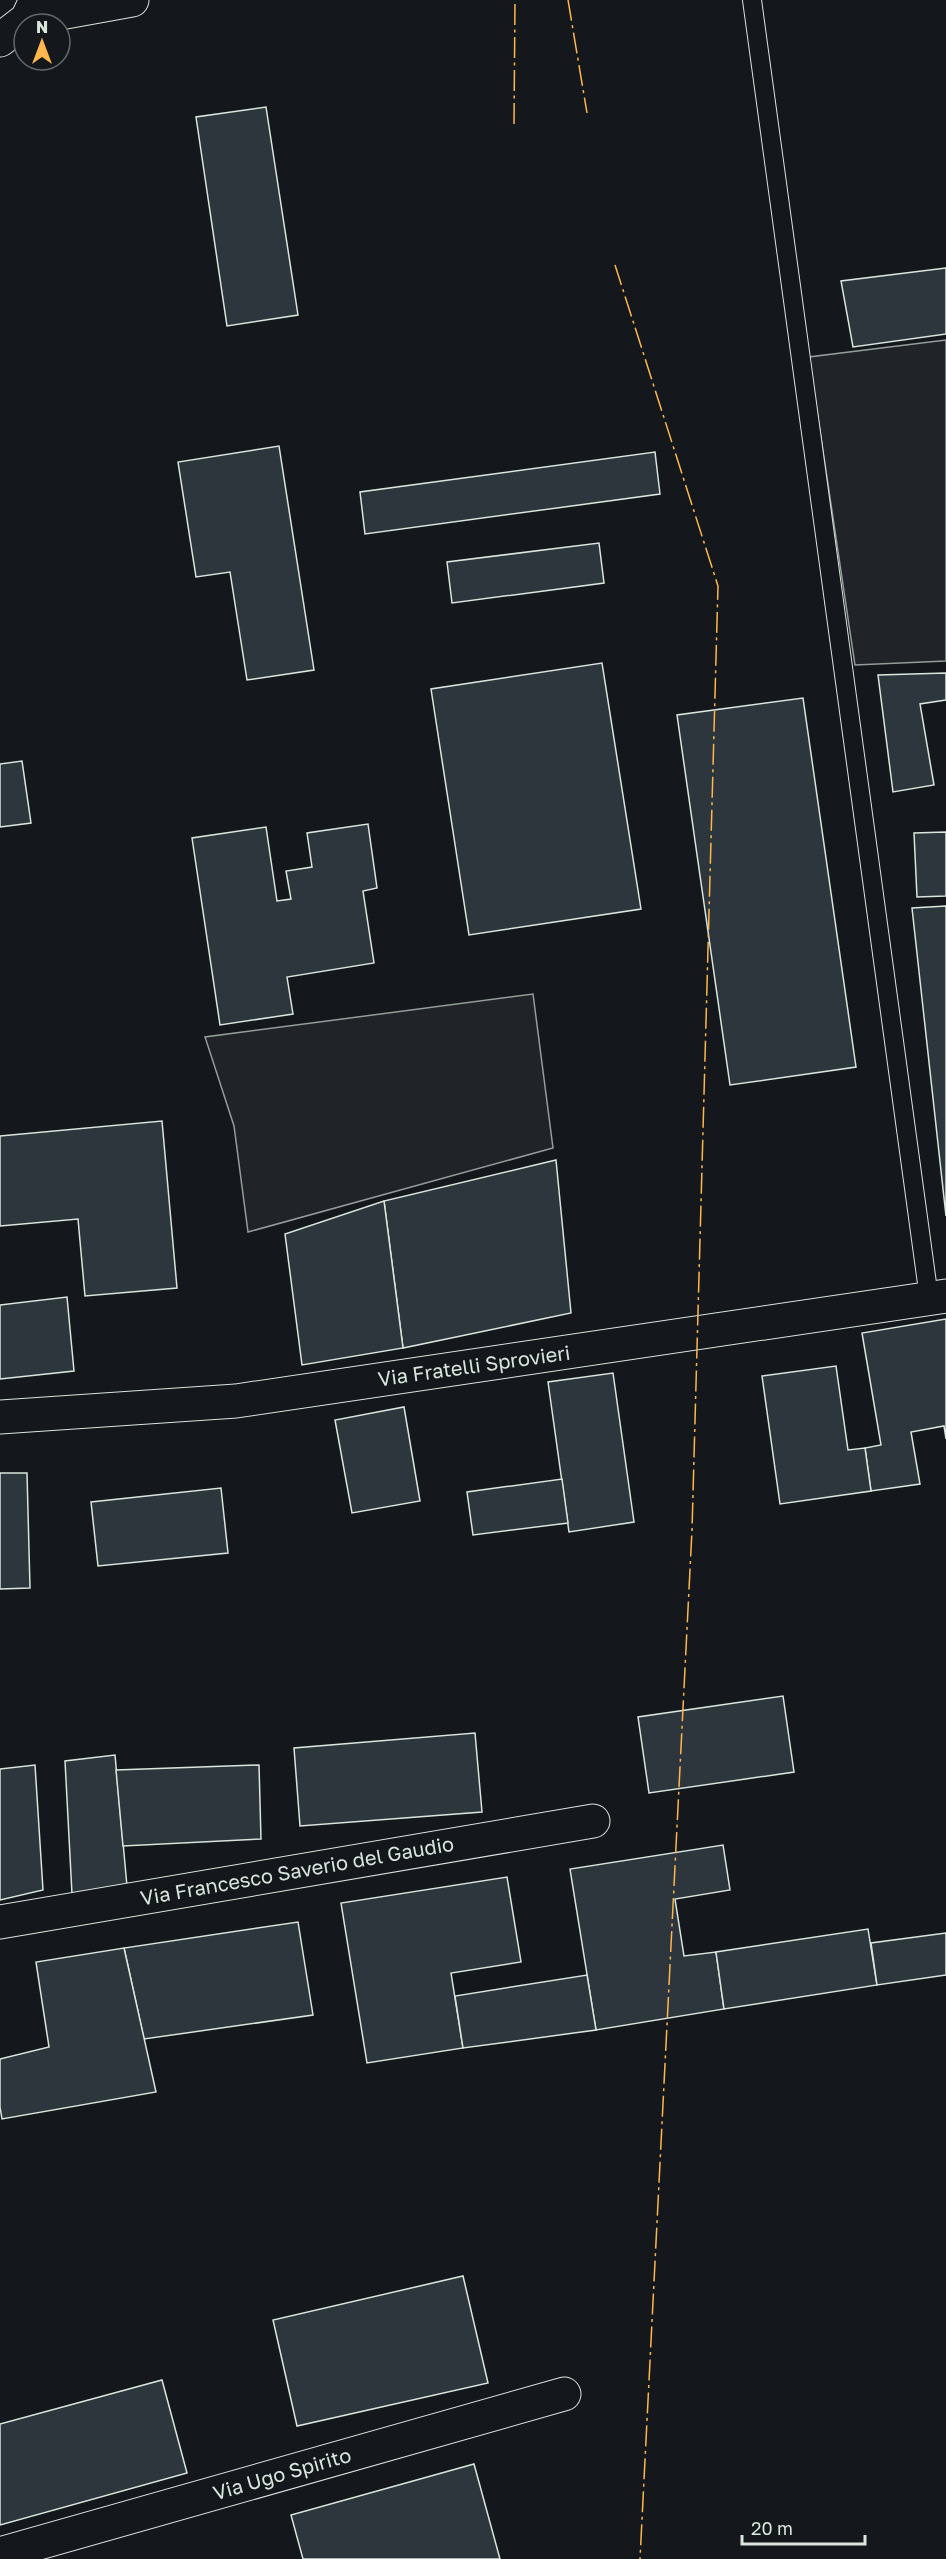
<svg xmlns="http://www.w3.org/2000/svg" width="946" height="2559" viewBox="0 0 946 2559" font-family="'Golos Text',sans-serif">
<rect width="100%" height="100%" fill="#14181c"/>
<g fill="#202428" stroke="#939e99" stroke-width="1.5">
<polygon points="946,340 946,661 855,665 809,357"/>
<polygon points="533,994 553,1148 248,1232 234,1126 205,1037"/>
</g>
<g fill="#2c363c" stroke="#d8e6dc" stroke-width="1.5">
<polygon points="266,107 298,315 227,326 196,117"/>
<polygon points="946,268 946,334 853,347 841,281"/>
<polygon points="279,446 314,670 247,680 230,572 196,577 178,462"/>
<polygon points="655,452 660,494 365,534 360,492"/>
<polygon points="599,543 604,583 452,603 447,562"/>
<polygon points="602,663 641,909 469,935 431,689"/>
<polygon points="946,673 946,700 920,704 934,785 893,792 878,675"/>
<polygon points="803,698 856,1067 730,1085 677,715"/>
<polygon points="22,761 31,823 0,827 0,764"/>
<polygon points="368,824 377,888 363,891 374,963 287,977 293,1014 220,1025 192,838 266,827 277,901 291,899 286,871 312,867 307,833"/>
<polygon points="946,832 946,896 917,897 914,833"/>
<polygon points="946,906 946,1216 912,908"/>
<polygon points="162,1121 177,1288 85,1296 78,1219 0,1226 0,1136"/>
<polygon points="556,1160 571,1313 403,1348 384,1201"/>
<polygon points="384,1201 403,1348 302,1365 285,1234"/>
<polygon points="67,1297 74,1371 0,1379 0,1305"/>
<polygon points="946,1319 946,1439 944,1426 911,1432 920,1484 871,1491 865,1448 881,1445 862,1333"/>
<polygon points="836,1366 848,1450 865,1448 871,1491 780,1504 762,1376"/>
<polygon points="613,1373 634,1522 569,1532 548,1382"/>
<polygon points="404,1407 420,1501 352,1513 335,1420"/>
<polygon points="0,1473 27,1473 30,1588 0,1589"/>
<polygon points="562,1479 568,1523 473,1535 467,1492"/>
<polygon points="221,1488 228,1553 98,1566 91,1502"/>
<polygon points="783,1696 794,1772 649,1793 638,1717"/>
<polygon points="475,1733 482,1812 300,1826 294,1748"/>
<polygon points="115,1755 127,1886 72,1894 65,1761"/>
<polygon points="35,1765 43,1890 0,1900 0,1769"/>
<polygon points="259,1765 261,1839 123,1846 116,1770"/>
<polygon points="723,1845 730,1890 675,1899 684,1956 716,1952 724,2009 596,2030 570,1869"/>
<polygon points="507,1877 521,1962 451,1973 463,2048 367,2063 341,1903"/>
<polygon points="298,1922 313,2015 144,2039 124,1948"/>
<polygon points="868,1929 877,1985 724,2009 716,1952"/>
<polygon points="946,1933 946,1975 877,1985 871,1943"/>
<polygon points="124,1948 156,2092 2,2119 0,2107 0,2059 49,2047 36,1962"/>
<polygon points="587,1975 596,2030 463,2048 455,1996"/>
<polygon points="463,2276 488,2383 297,2426 273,2320"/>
<polygon points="162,2380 187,2473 0,2525 0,2424"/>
<polygon points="474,2464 500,2559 303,2559 291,2515"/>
</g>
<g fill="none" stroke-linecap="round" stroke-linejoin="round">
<g stroke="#d8e6dc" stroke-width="20">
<polyline id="service" points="752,0 929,1298"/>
</g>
<g stroke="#d8e6dc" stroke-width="35">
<g id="minor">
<polyline points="27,19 132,0"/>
<polyline points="0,40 27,19 36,0"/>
<polyline points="0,1417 236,1401 946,1296"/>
<polyline points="0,1922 593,1821"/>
<polyline points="0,2554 564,2394"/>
</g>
</g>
<use href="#service" stroke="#14181c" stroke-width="18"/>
<use href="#minor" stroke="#14181c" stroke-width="33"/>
<g stroke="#ffb74d" stroke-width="1.5" stroke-dasharray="21 4.5 3 4.5" stroke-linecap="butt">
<polyline points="568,0 587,113"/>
<polyline points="514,124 515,0"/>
<polyline points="615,265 718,586 692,1530 640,2559"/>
</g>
</g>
<g text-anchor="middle" stroke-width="4.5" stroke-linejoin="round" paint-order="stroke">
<g font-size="20" fill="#d8e6dc" stroke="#14181c">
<text transform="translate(474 1366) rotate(-8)" y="7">Via Fratelli Sprovieri</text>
<text transform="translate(297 1871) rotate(-10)" y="7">Via Francesco Saverio del Gaudio</text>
<text transform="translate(282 2474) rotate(-16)" y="7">Via Ugo Spirito</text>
</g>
</g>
<g transform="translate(42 42)"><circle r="28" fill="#14181c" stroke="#626a69" stroke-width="1.5"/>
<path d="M0-4.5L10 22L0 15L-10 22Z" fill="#ffb74d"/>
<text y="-9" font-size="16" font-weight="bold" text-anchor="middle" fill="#d8e6dc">N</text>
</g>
<path d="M742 2535v9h123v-9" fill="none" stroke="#d8e6dc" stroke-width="3"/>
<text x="751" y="2535" font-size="18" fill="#d8e6dc" stroke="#14181c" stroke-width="4.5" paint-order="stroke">20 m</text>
</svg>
